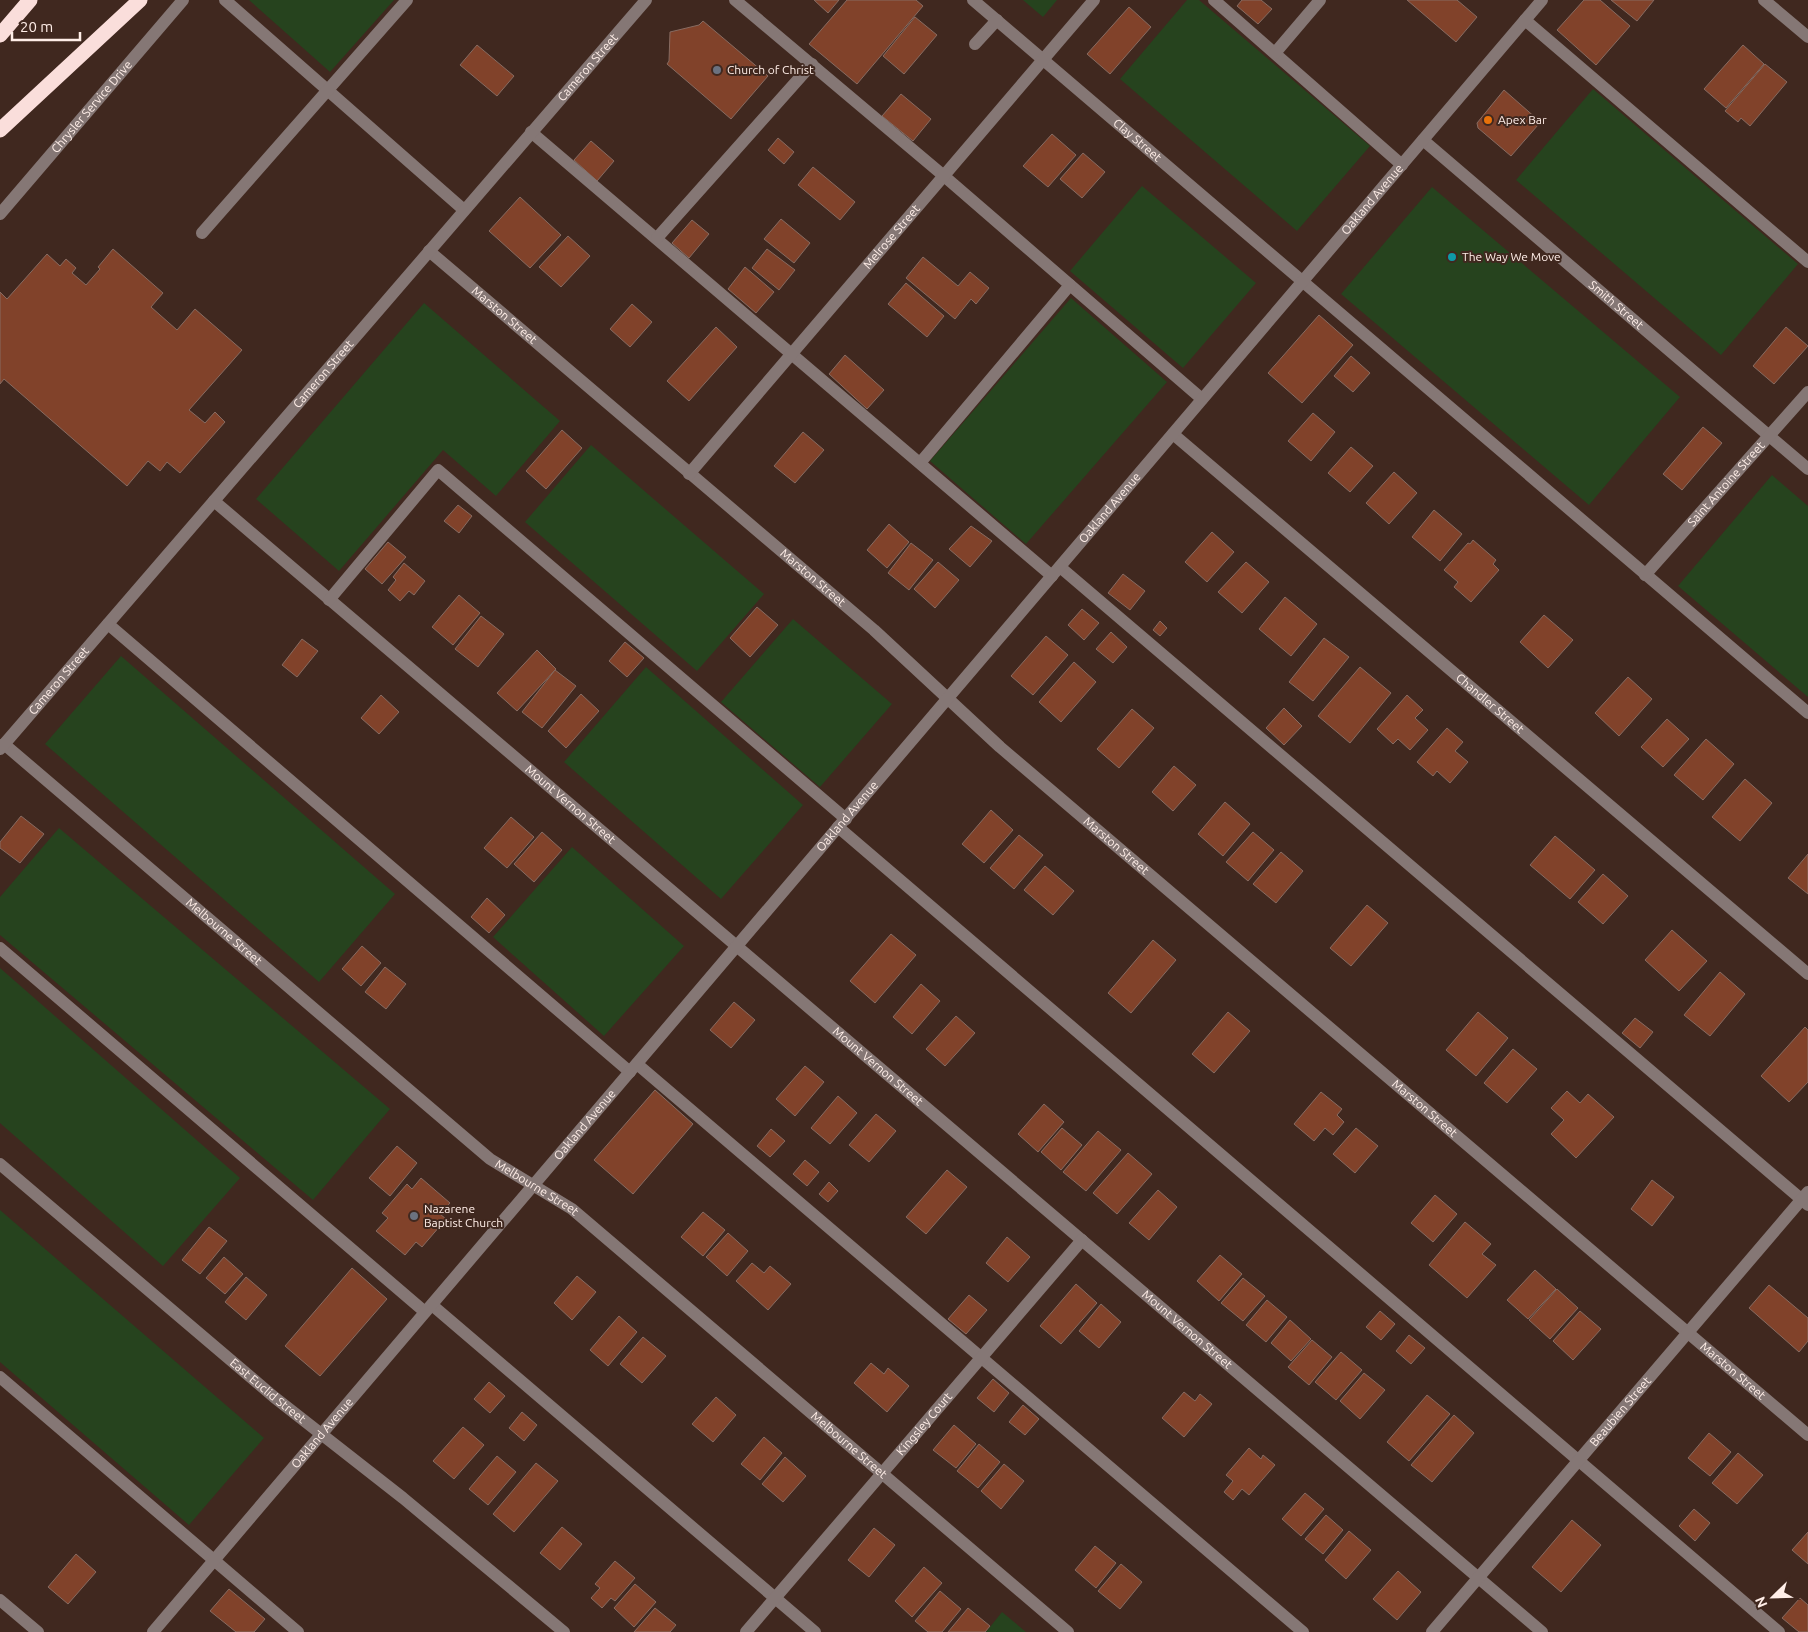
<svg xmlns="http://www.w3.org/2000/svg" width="1808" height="1632" viewBox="0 0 1808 1632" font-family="Ubuntu,sans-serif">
<rect width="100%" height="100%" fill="#40281f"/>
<g fill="#26431e">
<polygon points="249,0 394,0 330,72"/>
<polygon points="1023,0 1057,0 1043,17"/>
<polygon points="1187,0 1199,0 1370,146 1297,231 1120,79"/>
<polygon points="1593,89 1798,264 1721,355 1516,180"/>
<polygon points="1142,186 1256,283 1183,368 1070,271"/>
<polygon points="1432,187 1680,397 1589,505 1341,294"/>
<polygon points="1071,298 1167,382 1026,544 930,461"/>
<polygon points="424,303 560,421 496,496 443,450 339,571 256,499"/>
<polygon points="591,445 764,594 697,671 525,522"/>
<polygon points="1772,475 1808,506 1808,697 1678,586"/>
<polygon points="793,619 892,704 820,787 721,702"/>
<polygon points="121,656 395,894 319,982 45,744"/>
<polygon points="646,667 803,805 721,899 564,762"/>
<polygon points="59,828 390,1109 313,1200 0,935 0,897"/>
<polygon points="572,847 684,946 604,1036 493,937"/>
<polygon points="0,968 240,1178 163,1266 0,1123"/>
<polygon points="0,1210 264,1438 189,1525 0,1362"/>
<polygon points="1002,1612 1026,1632 986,1632"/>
</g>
<g fill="#81422a" stroke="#876b61">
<polygon points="814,0 839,0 828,13"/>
<polygon points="847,0 916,0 923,6 857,84 809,44"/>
<polygon points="1242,0 1261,0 1272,9 1258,24 1237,6"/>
<polygon points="1407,0 1457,0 1477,17 1456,42"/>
<polygon points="1584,0 1600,0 1630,26 1596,65 1557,30"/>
<polygon points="1611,0 1654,0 1637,21"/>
<polygon points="1129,7 1151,27 1110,74 1087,54"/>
<polygon points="915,17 937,35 904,74 883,56"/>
<polygon points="703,21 768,76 731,119 667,64 669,61 670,32 699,25"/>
<polygon points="477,45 514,76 497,96 460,65"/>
<polygon points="1743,45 1764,64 1726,108 1704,89"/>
<polygon points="1765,64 1787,82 1750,126 1741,118 1738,122 1725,111"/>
<polygon points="1504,90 1537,119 1538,125 1511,156 1478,128 1477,123"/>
<polygon points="901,94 931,119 913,141 882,116"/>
<polygon points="1052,134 1076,155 1048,187 1023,166"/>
<polygon points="778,138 794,152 784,164 768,150"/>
<polygon points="591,141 614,161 597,181 574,160"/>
<polygon points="1083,153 1105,172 1082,198 1060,179"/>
<polygon points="813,167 855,202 840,220 798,185"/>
<polygon points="520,197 561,235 530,268 489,231"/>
<polygon points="781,219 810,243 794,263 764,239"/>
<polygon points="692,220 709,234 689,258 672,243"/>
<polygon points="568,236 590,256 561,287 539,267"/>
<polygon points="113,249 163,293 151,307 177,330 195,309 242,350 189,410 205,423 215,412 225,422 180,473 167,462 160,471 148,461 127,486 4,379 0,384 0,292 7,299 47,254 60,266 66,259 76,268 72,273 86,285 100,269 98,267"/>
<polygon points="767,249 795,270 779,290 752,268"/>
<polygon points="923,257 958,286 970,272 989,288 976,304 971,299 955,319 906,278"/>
<polygon points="745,267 774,292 756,313 728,289"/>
<polygon points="906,283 944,316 927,337 888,304"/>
<polygon points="632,304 652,322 630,347 610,329"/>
<polygon points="1319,315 1353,345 1302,403 1268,373"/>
<polygon points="716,327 737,347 689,401 667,381"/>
<polygon points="1786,327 1808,346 1774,384 1753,366"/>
<polygon points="845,355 884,390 867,409 829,374"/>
<polygon points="1351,356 1370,373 1353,392 1334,376"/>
<polygon points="1313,413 1335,432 1311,461 1288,441"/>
<polygon points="1703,427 1722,443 1682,490 1663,474"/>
<polygon points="562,430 582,448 546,489 526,471"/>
<polygon points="803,432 824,450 795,483 774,466"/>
<polygon points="1351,447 1373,466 1350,492 1328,473"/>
<polygon points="1394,472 1417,493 1389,524 1366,503"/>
<polygon points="458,505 472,516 459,533 444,521"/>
<polygon points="1434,510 1462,534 1440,561 1412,537"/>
<polygon points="889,524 909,542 887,568 867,550"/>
<polygon points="971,526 992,541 970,567 949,549"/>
<polygon points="1212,532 1234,552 1207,582 1185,562"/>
<polygon points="1473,540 1496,560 1493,564 1499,570 1471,602 1454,587 1458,582 1444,570 1468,543 1470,544"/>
<polygon points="388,542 406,557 382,584 365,569"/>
<polygon points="911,543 933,560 909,590 888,573"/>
<polygon points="938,562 959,580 935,608 914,589"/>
<polygon points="1246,562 1269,582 1242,613 1218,592"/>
<polygon points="404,563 425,581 414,595 409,591 400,601 388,590 396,580 393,577"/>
<polygon points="1123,574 1145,591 1130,610 1108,593"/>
<polygon points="459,595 480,613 453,645 432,627"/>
<polygon points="1285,597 1317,624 1291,656 1259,629"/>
<polygon points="757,607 778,625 750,657 730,638"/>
<polygon points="1082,609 1099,623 1084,640 1068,625"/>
<polygon points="1544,615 1573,640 1548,668 1520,642"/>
<polygon points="481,616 504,634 478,667 455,649"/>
<polygon points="1160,621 1167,628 1160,636 1153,630"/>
<polygon points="1111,632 1127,647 1113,663 1096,649"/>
<polygon points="1046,636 1068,655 1033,695 1011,676"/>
<polygon points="1324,638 1349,657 1313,701 1289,682"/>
<polygon points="302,639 318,651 297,677 282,665"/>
<polygon points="625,642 644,658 627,677 609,661"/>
<polygon points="537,650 556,669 517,711 497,693"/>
<polygon points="1074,662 1096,682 1061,722 1039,702"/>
<polygon points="1360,667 1391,693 1350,743 1318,716"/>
<polygon points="555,670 576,686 542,728 522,712"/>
<polygon points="1628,677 1652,699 1619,736 1595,713"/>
<polygon points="581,694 599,711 566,748 548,731"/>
<polygon points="381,695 399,712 379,734 361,718"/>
<polygon points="1407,695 1423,710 1415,718 1428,730 1410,750 1398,739 1393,744 1377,729"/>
<polygon points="1284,708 1302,726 1284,745 1266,728"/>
<polygon points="1132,709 1154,728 1119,768 1097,749"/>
<polygon points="1667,719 1689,739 1663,767 1641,747"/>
<polygon points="1447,728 1463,742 1455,751 1468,762 1450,783 1437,771 1433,776 1417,762"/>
<polygon points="1706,739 1734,764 1703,800 1674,775"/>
<polygon points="1174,766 1196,785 1173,811 1152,792"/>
<polygon points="1745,779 1772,803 1740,841 1712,817"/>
<polygon points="1225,802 1250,824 1223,856 1198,834"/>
<polygon points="991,810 1013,830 984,863 962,844"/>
<polygon points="21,816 44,834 20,863 0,848 0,842"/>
<polygon points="511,817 534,837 507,868 484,848"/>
<polygon points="542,832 562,850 534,882 514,864"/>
<polygon points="1253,832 1274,850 1248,881 1226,862"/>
<polygon points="1019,835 1043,855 1014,889 990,868"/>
<polygon points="1555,836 1595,870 1570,899 1530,865"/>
<polygon points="1281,852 1303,871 1276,903 1253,884"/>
<polygon points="1808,854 1808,894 1788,878"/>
<polygon points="1045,866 1074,891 1053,915 1024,890"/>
<polygon points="1603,874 1628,896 1603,924 1578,902"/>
<polygon points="487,898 505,915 489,933 471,917"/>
<polygon points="1367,905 1388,923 1351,966 1330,948"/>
<polygon points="1672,930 1707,961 1679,991 1645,960"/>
<polygon points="891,934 916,955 875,1003 850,981"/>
<polygon points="1153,940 1176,960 1131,1013 1108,993"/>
<polygon points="362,946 381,963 361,986 342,969"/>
<polygon points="385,967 406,984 386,1009 365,992"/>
<polygon points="1720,972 1745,994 1710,1036 1684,1015"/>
<polygon points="921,984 940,1001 912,1034 893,1017"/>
<polygon points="734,1002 755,1020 731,1048 710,1030"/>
<polygon points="1228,1012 1250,1031 1214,1073 1192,1054"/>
<polygon points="1478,1012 1508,1038 1476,1076 1446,1050"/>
<polygon points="956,1016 975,1033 945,1066 926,1049"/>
<polygon points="1635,1018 1653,1032 1640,1048 1622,1033"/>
<polygon points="1805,1027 1808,1030 1808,1082 1789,1102 1761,1076"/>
<polygon points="1513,1049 1537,1069 1507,1103 1484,1083"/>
<polygon points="805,1066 824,1082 795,1116 776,1099"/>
<polygon points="655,1090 693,1124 633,1194 594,1160"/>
<polygon points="1567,1091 1580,1103 1588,1094 1614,1117 1576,1158 1551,1134 1564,1120 1551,1108"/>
<polygon points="1321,1092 1342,1109 1337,1115 1344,1122 1333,1135 1325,1128 1314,1141 1294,1124"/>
<polygon points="838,1096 857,1113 830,1144 811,1128"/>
<polygon points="1044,1104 1064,1122 1038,1152 1018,1134"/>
<polygon points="876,1114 896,1131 869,1162 849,1145"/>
<polygon points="1062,1128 1082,1145 1061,1170 1041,1152"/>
<polygon points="1356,1128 1378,1146 1355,1173 1333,1154"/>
<polygon points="771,1129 785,1141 770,1157 757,1146"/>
<polygon points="1098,1131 1121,1150 1086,1191 1063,1172"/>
<polygon points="397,1146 417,1163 390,1196 369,1178"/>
<polygon points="1128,1153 1152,1174 1117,1214 1093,1193"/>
<polygon points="805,1160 819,1172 807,1186 793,1174"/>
<polygon points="947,1170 967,1187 926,1234 906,1217"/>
<polygon points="421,1178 450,1203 440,1214 446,1219 422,1247 416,1242 405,1255 376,1231 388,1218 382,1213 407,1184 412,1189"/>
<polygon points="1652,1180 1674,1197 1652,1226 1631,1209"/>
<polygon points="829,1182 838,1191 828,1202 819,1194"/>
<polygon points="1158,1190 1177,1207 1149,1240 1129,1223"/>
<polygon points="1435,1195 1457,1214 1433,1242 1411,1223"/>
<polygon points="703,1212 725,1230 703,1256 681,1237"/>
<polygon points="1465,1222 1491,1244 1482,1254 1496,1265 1467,1298 1429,1265"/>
<polygon points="209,1227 227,1241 200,1274 182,1260"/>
<polygon points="728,1233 748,1251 727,1276 706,1257"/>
<polygon points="1007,1237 1030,1257 1008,1282 986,1263"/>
<polygon points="1220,1255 1242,1274 1219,1301 1197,1281"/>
<polygon points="224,1257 243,1274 225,1294 206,1278"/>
<polygon points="752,1263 764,1273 770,1266 791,1284 768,1310 736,1281"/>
<polygon points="352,1268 387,1299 320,1376 285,1346"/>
<polygon points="1535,1270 1556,1289 1528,1319 1507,1300"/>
<polygon points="577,1276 596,1292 572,1320 554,1303"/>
<polygon points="246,1277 267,1295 246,1320 225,1302"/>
<polygon points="1243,1278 1265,1296 1243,1321 1221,1303"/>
<polygon points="1076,1284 1097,1303 1061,1344 1040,1326"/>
<polygon points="1769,1285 1808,1318 1808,1341 1799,1352 1749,1308"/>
<polygon points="1557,1289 1578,1308 1550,1339 1529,1320"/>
<polygon points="969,1295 987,1310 966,1334 948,1319"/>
<polygon points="1267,1300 1287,1317 1266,1342 1246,1325"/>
<polygon points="1101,1304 1121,1322 1099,1348 1079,1331"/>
<polygon points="1380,1311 1395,1324 1381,1340 1366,1327"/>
<polygon points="1580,1311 1601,1329 1573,1360 1553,1341"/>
<polygon points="619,1316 637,1332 608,1366 590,1350"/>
<polygon points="1290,1320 1311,1339 1291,1361 1271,1343"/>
<polygon points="1409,1335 1425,1348 1411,1364 1396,1351"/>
<polygon points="643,1337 666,1356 642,1383 620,1364"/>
<polygon points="1312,1340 1332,1357 1309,1385 1288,1367"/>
<polygon points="1341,1352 1362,1370 1336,1400 1315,1382"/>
<polygon points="871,1363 884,1374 888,1368 909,1386 887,1412 854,1383"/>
<polygon points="1364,1373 1385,1390 1360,1419 1340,1401"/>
<polygon points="993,1379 1009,1393 994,1412 977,1398"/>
<polygon points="489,1382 505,1396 490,1413 474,1399"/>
<polygon points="1184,1392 1195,1401 1200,1394 1212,1404 1184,1437 1162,1418"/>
<polygon points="1427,1395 1450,1414 1409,1461 1387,1442"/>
<polygon points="716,1397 736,1415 713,1442 692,1424"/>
<polygon points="1023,1405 1039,1419 1025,1435 1009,1422"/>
<polygon points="522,1412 537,1425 524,1441 509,1428"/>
<polygon points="1454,1415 1474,1433 1432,1482 1411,1465"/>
<polygon points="954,1425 976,1444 956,1468 933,1450"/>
<polygon points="463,1427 484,1445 454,1479 433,1461"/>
<polygon points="1709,1433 1731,1452 1710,1476 1688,1458"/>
<polygon points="764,1437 782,1453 760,1480 741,1464"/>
<polygon points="979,1444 1000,1462 978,1488 957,1471"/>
<polygon points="1249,1448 1261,1459 1263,1455 1275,1465 1249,1495 1242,1489 1233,1500 1224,1492 1233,1481 1226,1475"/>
<polygon points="1738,1453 1763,1475 1737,1504 1712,1483"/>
<polygon points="497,1456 516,1472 488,1505 469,1489"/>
<polygon points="785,1457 806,1476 783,1502 762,1484"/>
<polygon points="536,1463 558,1481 514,1532 493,1514"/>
<polygon points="1004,1464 1024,1481 1001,1509 981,1491"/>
<polygon points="1305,1493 1324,1509 1301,1536 1282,1519"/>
<polygon points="1694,1509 1710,1523 1695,1541 1679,1526"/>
<polygon points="1326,1515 1343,1530 1323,1554 1305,1539"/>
<polygon points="1572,1520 1601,1545 1561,1592 1532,1567"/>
<polygon points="562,1527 582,1544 560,1570 540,1553"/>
<polygon points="874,1528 895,1545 869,1577 848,1560"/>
<polygon points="1349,1531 1371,1550 1346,1579 1325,1560"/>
<polygon points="1808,1532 1808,1564 1792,1550"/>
<polygon points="1095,1546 1116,1563 1096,1588 1075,1570"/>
<polygon points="76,1554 96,1572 68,1604 48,1587"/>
<polygon points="615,1561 635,1578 615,1601 611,1598 602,1608 591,1598 600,1588 595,1584"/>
<polygon points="1121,1564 1142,1582 1120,1609 1098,1591"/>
<polygon points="924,1567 942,1583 912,1617 895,1601"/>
<polygon points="1398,1571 1421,1592 1397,1620 1373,1599"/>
<polygon points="635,1584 656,1602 634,1627 614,1608"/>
<polygon points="229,1589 265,1619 254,1632 236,1632 210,1611"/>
<polygon points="940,1591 961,1609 942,1632 928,1632 915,1621"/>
<polygon points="1800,1598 1808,1605 1808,1632 1799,1632 1782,1618"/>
<polygon points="655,1608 676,1625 670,1632 634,1632"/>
<polygon points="968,1608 990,1626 985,1632 948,1632"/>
</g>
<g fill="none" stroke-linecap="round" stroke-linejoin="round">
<g stroke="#857775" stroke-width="12">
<polyline points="225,0 464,210"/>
<polyline points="735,0 944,176 1202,399"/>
<path id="s1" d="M973,0L1808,713"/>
<polyline points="1214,0 1402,165"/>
<polyline points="1764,0 1808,37"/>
<polyline points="1525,20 1808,262"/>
<polyline points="975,44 997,20"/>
<polyline points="1275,53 1320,0"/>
<polyline points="531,132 1052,576"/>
<path id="s2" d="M1423,140L1808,469"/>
<path id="s3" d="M0,214L183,0"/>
<polyline points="202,233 407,0"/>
<polyline points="657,238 812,64"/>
<path id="s4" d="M429,251L874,630L1000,747L1808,1435"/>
<path id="s5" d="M1173,434L1808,974"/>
<polyline points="920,463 1070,285"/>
<path id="s6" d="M689,474L1094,0"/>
<path id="s7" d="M214,501L1542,1632"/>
<polyline points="1060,567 1808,1205"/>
<path id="s8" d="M1645,575L1808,392"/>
<polyline points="329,600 438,470 846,819"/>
<polyline points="108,624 630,1072"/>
<path id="s9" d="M4,744L490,1159L572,1209L1068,1632"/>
<path id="s10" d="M0,749L646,0"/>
<polyline points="838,827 1779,1632"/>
<polyline points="0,948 425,1312"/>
<polyline points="637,1064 1303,1632"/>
<path id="s11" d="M0,1164L274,1397L403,1498L564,1632"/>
<polyline points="432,1305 815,1632"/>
<polyline points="0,1377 298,1632"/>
<polyline points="0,1600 38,1632"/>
<path id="s12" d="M153,1632L1542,0"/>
<path id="s13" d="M746,1632L1082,1240"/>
<path id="s14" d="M1432,1632L1808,1192"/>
</g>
<g stroke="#fadedb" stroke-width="15">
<polyline points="0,35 30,0"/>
<polyline points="0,130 140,0"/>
</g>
</g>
<g fill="#6b7280" stroke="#40281f" stroke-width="2">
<circle cx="717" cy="70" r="5"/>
<circle cx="414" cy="1216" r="5"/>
</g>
<circle fill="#e8710a" stroke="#40281f" stroke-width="2" cx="1488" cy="120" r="5"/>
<circle fill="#0f9aa8" stroke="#40281f" stroke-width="2" cx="1452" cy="257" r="5"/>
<g text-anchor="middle" stroke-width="4" stroke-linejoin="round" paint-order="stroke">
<g font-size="12" fill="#ffeee8" stroke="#40281f">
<text dy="4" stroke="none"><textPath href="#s10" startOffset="900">Cameron Street</textPath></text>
<text dy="4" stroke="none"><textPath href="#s3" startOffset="141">Chrysler Service Drive</textPath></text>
<text dy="4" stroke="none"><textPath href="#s1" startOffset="216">Clay Street</textPath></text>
<text dy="4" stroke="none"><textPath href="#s12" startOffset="1881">Oakland Avenue</textPath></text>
<text dy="4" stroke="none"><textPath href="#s6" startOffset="312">Melrose Street</textPath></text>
<text dy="4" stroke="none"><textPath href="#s2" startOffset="254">Smith Street</textPath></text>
<text dy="4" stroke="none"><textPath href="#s4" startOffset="99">Marston Street</textPath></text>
<text dy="4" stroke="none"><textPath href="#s10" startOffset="495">Cameron Street</textPath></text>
<text dy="4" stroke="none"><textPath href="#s8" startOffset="122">Saint Antoine Street</textPath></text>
<text dy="4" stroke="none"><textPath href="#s12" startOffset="1476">Oakland Avenue</textPath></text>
<text dy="4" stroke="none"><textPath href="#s4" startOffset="504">Marston Street</textPath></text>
<text dy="4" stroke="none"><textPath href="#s10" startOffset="90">Cameron Street</textPath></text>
<text dy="4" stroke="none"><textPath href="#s5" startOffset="416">Chandler Street</textPath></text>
<text dy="4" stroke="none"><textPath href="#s7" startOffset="468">Mount Vernon Street</textPath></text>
<text dy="4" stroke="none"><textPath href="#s12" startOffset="1071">Oakland Avenue</textPath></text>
<text dy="4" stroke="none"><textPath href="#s4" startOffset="909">Marston Street</textPath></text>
<text dy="4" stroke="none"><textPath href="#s9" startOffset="289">Melbourne Street</textPath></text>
<text dy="4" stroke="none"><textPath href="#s7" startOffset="872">Mount Vernon Street</textPath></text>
<text dy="4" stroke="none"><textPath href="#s4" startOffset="1314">Marston Street</textPath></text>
<text dy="4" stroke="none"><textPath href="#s12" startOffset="666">Oakland Avenue</textPath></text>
<text dy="4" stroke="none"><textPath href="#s9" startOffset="694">Melbourne Street</textPath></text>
<text dy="4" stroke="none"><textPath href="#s7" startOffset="1278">Mount Vernon Street</textPath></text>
<text dy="4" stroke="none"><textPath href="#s4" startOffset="1719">Marston Street</textPath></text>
<text dy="4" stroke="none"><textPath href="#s11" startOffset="351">East Euclid Street</textPath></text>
<text dy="4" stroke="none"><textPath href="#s14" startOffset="290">Beaubien Street</textPath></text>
<text dy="4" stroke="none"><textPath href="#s13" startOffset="274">Kingsley Court</textPath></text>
<text dy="4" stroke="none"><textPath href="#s12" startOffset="261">Oakland Avenue</textPath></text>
<text dy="4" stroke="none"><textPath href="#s9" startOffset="1099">Melbourne Street</textPath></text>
</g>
<g font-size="12" fill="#ffeee8" stroke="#40281f" text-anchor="start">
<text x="727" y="74">Church of Christ</text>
<text x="1498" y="124">Apex Bar</text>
<text x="1462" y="261">The Way We Move</text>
<text x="424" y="1213">Nazarene<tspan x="424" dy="14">Baptist Church</tspan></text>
</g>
</g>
<g transform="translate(1773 1597) rotate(247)" stroke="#40281f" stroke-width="4" paint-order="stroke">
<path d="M0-4L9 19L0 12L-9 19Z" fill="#ffeee8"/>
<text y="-8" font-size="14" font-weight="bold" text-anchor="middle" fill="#ffeee8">N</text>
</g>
<path d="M12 32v8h68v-8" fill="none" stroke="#ffeee8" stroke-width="2.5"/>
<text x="20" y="32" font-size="15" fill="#ffeee8" stroke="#40281f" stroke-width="4" paint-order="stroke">20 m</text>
</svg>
